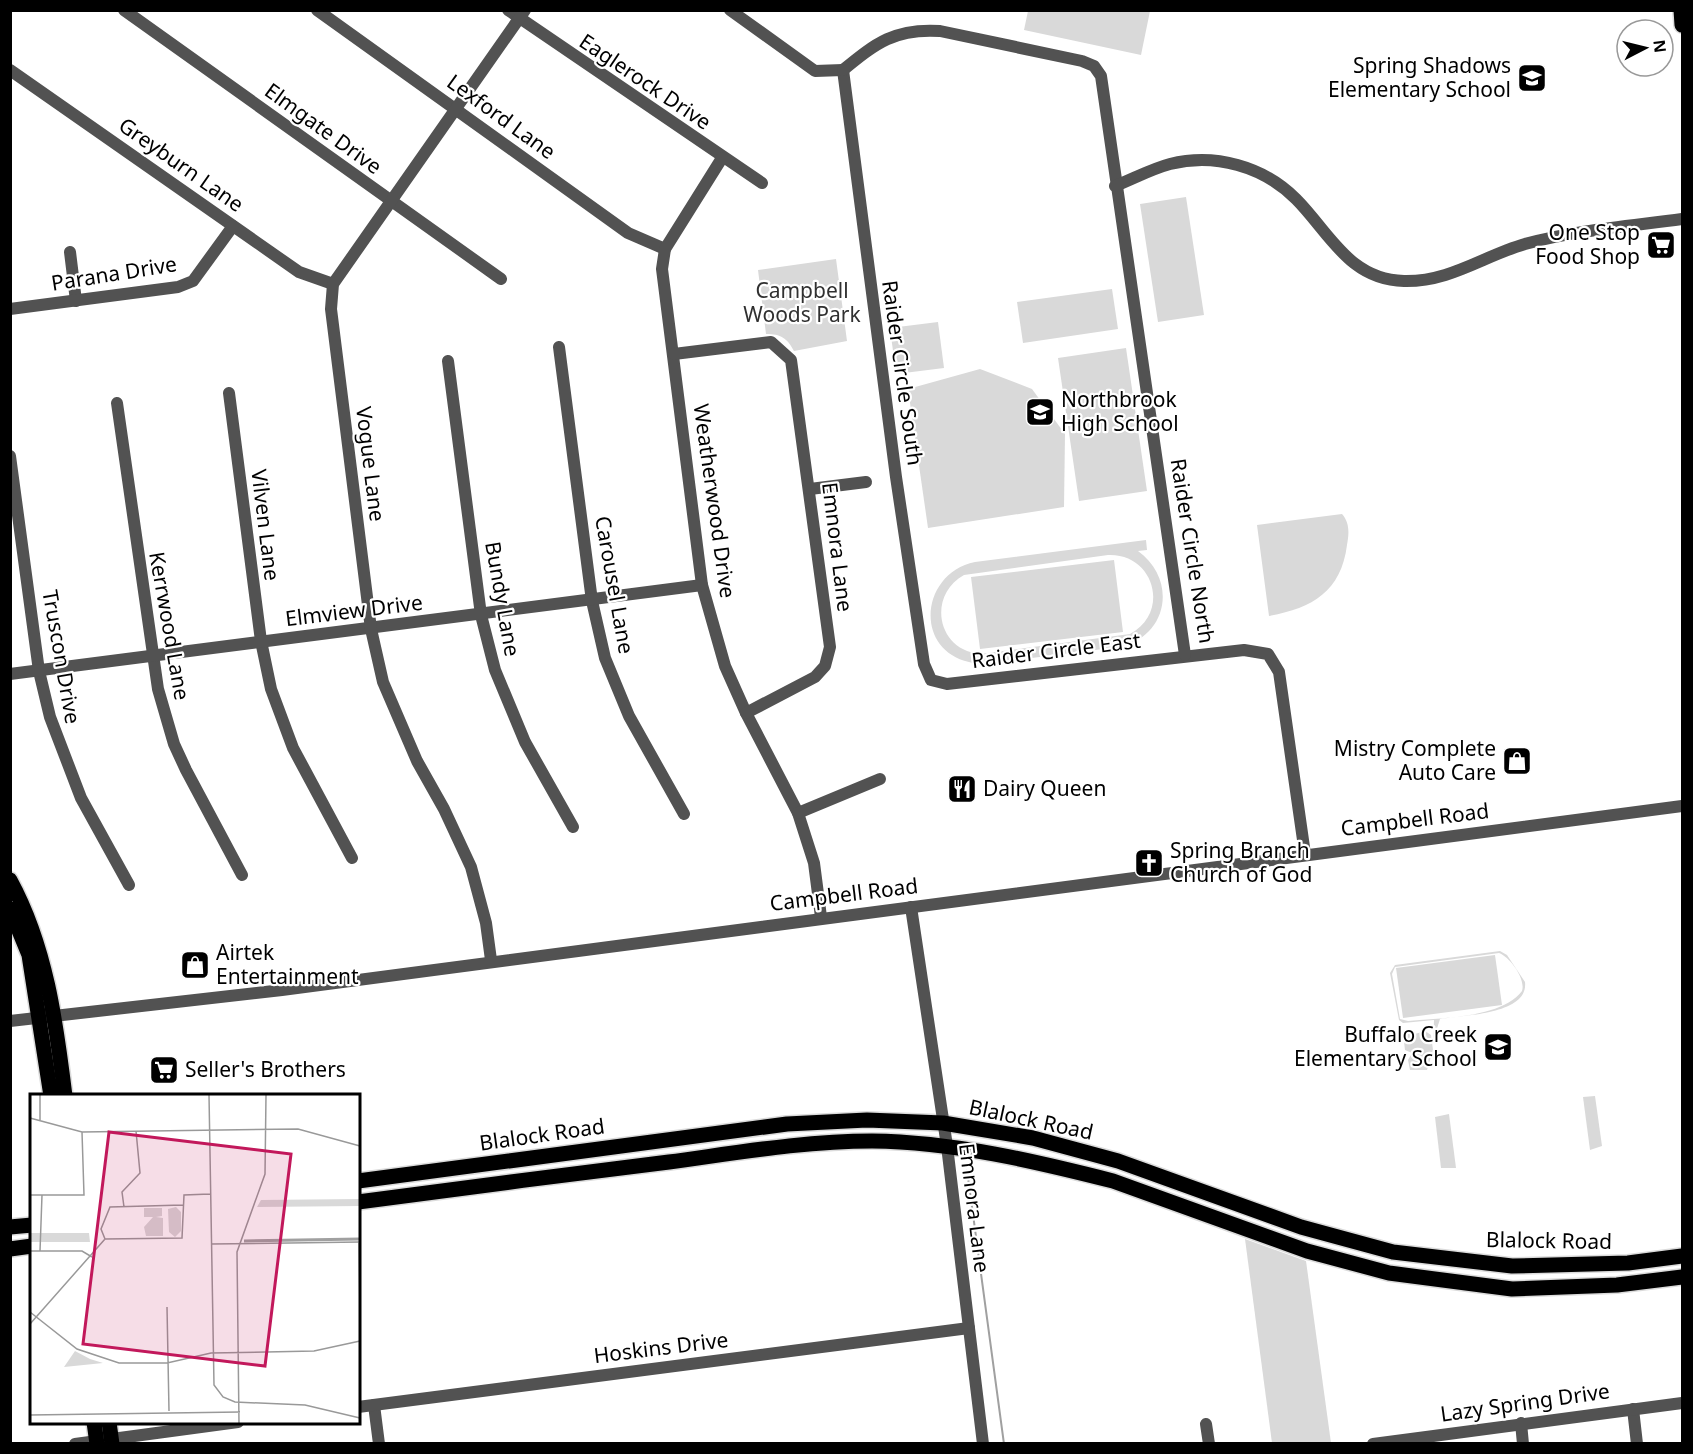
<svg xmlns="http://www.w3.org/2000/svg" width="1693" height="1454" viewBox="0 0 1693 1454" font-family="'Noto Sans',sans-serif">
<rect width="100%" height="100%" fill="#fff"/>
<g fill="#d9d9d9" fill-rule="evenodd">
<polygon points="1028,11 1028,10 1150,11 1141,55 1024,30"/>
<polygon points="1186,197 1204,315 1158,322 1140,204"/>
<path d="M836,259L847,341L794,351C787,338 781,334 766,334L758,270Z"/>
<polygon points="1112,289 1118,329 1023,343 1017,302"/>
<polygon points="938,322 944,368 896,374 890,328"/>
<polygon points="1126,348 1147,491 1079,501 1058,358"/>
<polygon points="980,369 1032,389 1065,434 1064,507 928,528 908,389"/>
<path d="M1342,514C1350,523 1349,534 1347,545C1341,592 1312,608 1269,616L1257,525Z"/>
<path d="M1146,540L1147,550L1138,551C1178,580 1168,637 1119,647C1087,651 1055,655 1024,659C1006,661 986,667 969,662C913,649 921,573 975,562ZM1108,555C1154,553 1171,612 1130,634L980,654C937,650 927,596 964,575Z"/>
<polygon points="1114,560 1123,632 980,649 971,577"/>
<path d="M1500,951L1507,955L1525,982C1529,1015 1462,1015 1440,1019L1433,1041L1434,1020L1403,1023L1399,1020L1390,973L1395,965ZM1499,953C1510,957 1526,979 1522,991C1502,1018 1440,1018 1408,1021L1400,1019L1392,974L1395,967Z"/>
<polygon points="1495,955 1502,1005 1403,1018 1396,968"/>
<polygon points="1406,1031 1415,1034 1425,1031 1431,1035 1433,1050 1427,1070 1410,1070 1408,1060 1412,1053 1405,1050 1403,1033"/>
<polygon points="1595,1096 1602,1146 1590,1150 1583,1097"/>
<polygon points="1449,1114 1456,1168 1441,1168 1435,1117"/>
<polygon points="1245,1239 1306,1261 1331,1443 1272,1443"/>
</g>
<g fill="none" stroke-linecap="round" stroke-linejoin="round">
<polyline stroke="#a0a0a0" stroke-width="2" points="967,1170 1004,1444"/>
<g stroke="#dbdbdb" stroke-width="18">
<g id="major">
<polyline points="1681,10 1682,25"/>
<path d="M10,880C46,946 56,1022 65,1096"/>
<polyline points="10,909 29,955 51,1096"/>
<polyline points="358,1181 787,1124 867,1120 943,1123 1033,1138 1118,1161 1301,1227 1393,1252 1512,1266 1628,1263 1682,1256"/>
<path d="M358,1202C462,1188 565,1175 669,1162C736,1153 804,1141 872,1141C954,1142 1034,1161 1113,1181L1307,1251L1389,1273L1512,1289L1617,1285L1682,1277"/>
<polyline points="10,1227 32,1225"/>
<polyline points="10,1249 32,1246"/>
<polyline points="94,1422 97,1444"/>
<polyline points="109,1422 112,1444"/>
</g>
</g>
<g stroke="#525252" stroke-width="12">
<polyline points="124,10 501,279"/>
<polyline points="317,10 628,233 665,249"/>
<polyline points="508,10 762,183"/>
<polyline points="730,10 815,71 843,70"/>
<polyline points="10,70 299,272 333,284"/>
<polyline points="843,70 896,477 924,664 931,680 947,684 1244,650 1268,654 1279,672 1305,854"/>
<path d="M843,70C876,43 895,28 940,31L1082,61L1094,66L1101,76L1185,655"/>
<polyline points="722,158 665,249 662,269 702,585 725,666 746,713 798,813 814,863 821,917"/>
<path d="M1115,186C1133,179 1151,169 1170,164C1215,153 1263,166 1296,199C1329,232 1349,280 1404,281C1450,282 1483,256 1525,244C1576,230 1630,226 1682,219"/>
<polyline points="70,252 76,301"/>
<polyline points="10,309 178,287 193,281 233,226"/>
<polyline points="559,347 592,601 605,658 629,716 684,814"/>
<polyline points="674,354 771,342 791,360 830,647 825,666 815,677 746,713"/>
<polyline points="448,361 481,615 495,670 525,742 573,827"/>
<polyline points="229,393 261,641 271,689 293,748 352,858"/>
<polyline points="117,403 158,689 174,744 186,770 242,875"/>
<polyline points="10,456 39,671 50,717 81,798 129,885"/>
<polyline points="810,489 866,482"/>
<polyline points="10,674 702,585"/>
<polyline points="798,813 880,779"/>
<polyline points="911,907 947,1146 983,1444"/>
<polyline points="491,960 486,923 471,867 444,809 417,761 383,682 371,629 331,309 333,284 525,10"/>
<polyline points="10,1021 282,990 1682,806"/>
<polyline points="374,1405 379,1444"/>
<polyline points="358,1407 969,1328"/>
<polyline points="1633,1409 1637,1444"/>
<polyline points="1521,1423 1523,1444"/>
<polyline points="1206,1424 1209,1444"/>
<polyline points="75,1444 238,1422"/>
<polyline points="1373,1444 1682,1403"/>
</g>
<use href="#major" stroke="#000" stroke-width="15"/>
</g>
<defs>
<g id="school-square" transform="scale(1.5)"><rect x="-9" y="-9" width="18" height="18" rx="4" fill="#000" stroke="#fff"/><path d="M0-5L7-2L0 1L-7-2ZM-4 1L0 2.5L4 1V4Q0 6-4 4Z" fill="#fff"/></g>
<g id="supermarket-square" transform="scale(1.5)"><rect x="-9" y="-9" width="18" height="18" rx="4" fill="#000" stroke="#fff"/><path d="M-6-5.5h2.5l.6 2H6L4.5 2H-2.5L-4.4-4H-6ZM-1.5 3.2a1.3 1.3 0 1 0 .1 0ZM3 3.2a1.3 1.3 0 1 0 .1 0Z" fill="#fff"/></g>
<g id="shop-square" transform="scale(1.5)"><rect x="-9" y="-9" width="18" height="18" rx="4" fill="#000" stroke="#fff"/><path d="M-5-2.5h2.3a2.7 3.5 0 0 1 5.4 0H5L5.5 6h-11ZM-1.5-2.5h3a1.5 2.3 0 0 0-3 0Z" fill="#fff"/></g>
<g id="restaurant-square" transform="scale(1.5)"><rect x="-9" y="-9" width="18" height="18" rx="4" fill="#000" stroke="#fff"/><path d="M-5-6h1v4h1v-4h1v4h1v-4h1v5L-1.5 .5V6h-2V.5L-5-1ZM5-6V6H3V1.5H1.5Q1.5-4 5-6Z" fill="#fff"/></g>
<g id="church-square" transform="scale(1.5)"><rect x="-9" y="-9" width="18" height="18" rx="4" fill="#000" stroke="#fff"/><path d="M-1.2-6h2.4v3.5h3.3v2.4h-3.3V6h-2.4V-.1h-3.3v-2.4h3.3Z" fill="#fff"/></g>
</defs>
<g fill-rule="evenodd">
<use href="#school-square" x="1532" y="78"/>
<use href="#supermarket-square" x="1661" y="245"/>
<use href="#school-square" x="1040" y="412"/>
<use href="#shop-square" x="1517" y="761"/>
<use href="#restaurant-square" x="962" y="789"/>
<use href="#church-square" x="1149" y="863"/>
<use href="#shop-square" x="195" y="965"/>
<use href="#school-square" x="1498" y="1047"/>
<use href="#supermarket-square" x="164" y="1070"/>
</g>
<g text-anchor="middle" stroke-width="4.5" stroke-linejoin="round" paint-order="stroke">
<g font-size="21" fill="#000" stroke="#fff" text-anchor="start">
<text x="1511" y="73" text-anchor="end">Spring Shadows<tspan x="1511" dy="24">Elementary School</tspan></text>
<text x="1640" y="240" text-anchor="end">One Stop<tspan x="1640" dy="24">Food Shop</tspan></text>
<text x="1061" y="407">Northbrook<tspan x="1061" dy="24">High School</tspan></text>
<text x="1496" y="756" text-anchor="end">Mistry Complete<tspan x="1496" dy="24">Auto Care</tspan></text>
<text x="983" y="796">Dairy Queen</text>
<text x="1170" y="858">Spring Branch<tspan x="1170" dy="24">Church of God</tspan></text>
<text x="216" y="960">Airtek<tspan x="216" dy="24">Entertainment</tspan></text>
<text x="1477" y="1042" text-anchor="end">Buffalo Creek<tspan x="1477" dy="24">Elementary School</tspan></text>
<text x="185" y="1077">Seller's Brothers</text>
</g>
<g font-size="21" fill="#000" stroke="#fff">
<text transform="translate(645 82) rotate(34)" y="7">Eaglerock Drive</text>
<text transform="translate(501 117) rotate(36)" y="7">Lexford Lane</text>
<text transform="translate(323 129) rotate(36)" y="7">Elmgate Drive</text>
<text transform="translate(181 165) rotate(35)" y="7">Greyburn Lane</text>
<text transform="translate(114 274) rotate(-9)" y="7">Parana Drive</text>
<text transform="translate(902 373) rotate(82)" y="7">Raider Circle South</text>
<text transform="translate(370 464) rotate(83)" y="7">Vogue Lane</text>
<text transform="translate(714 501) rotate(82)" y="7">Weatherwood Drive</text>
<text transform="translate(265 525) rotate(83)" y="7">Vilven Lane</text>
<text transform="translate(837 547) rotate(83)" y="7">Emnora Lane</text>
<text transform="translate(1192 551) rotate(81)" y="7">Raider Circle North</text>
<text transform="translate(614 585) rotate(80)" y="7">Carousel Lane</text>
<text transform="translate(502 599) rotate(80)" y="7">Bundy Lane</text>
<text transform="translate(354 611) rotate(-7)" y="7">Elmview Drive</text>
<text transform="translate(169 626) rotate(80)" y="7">Kerrwood Lane</text>
<text transform="translate(1056 651) rotate(-7)" y="7">Raider Circle East</text>
<text transform="translate(61 657) rotate(80)" y="7">Truscon Drive</text>
<text transform="translate(1415 820) rotate(-7)" y="7">Campbell Road</text>
<text transform="translate(844 895) rotate(-7)" y="7">Campbell Road</text>
<text transform="translate(1031 1120) rotate(12)" y="7">Blalock Road</text>
<text transform="translate(542 1135) rotate(-8)" y="7">Blalock Road</text>
<text transform="translate(974 1208) rotate(83)" y="7">Emnora Lane</text>
<text transform="translate(1549 1241) rotate(1)" y="7">Blalock Road</text>
<text transform="translate(661 1348) rotate(-7)" y="7">Hoskins Drive</text>
<text transform="translate(1525 1403) rotate(-8)" y="7">Lazy Spring Drive</text>
</g>
<g font-size="21" fill="#303030" stroke="#fff">
<text x="802" y="298">Campbell<tspan x="802" dy="24">Woods Park</tspan></text>
</g>
</g>
<g transform="translate(30 1094)">
<rect width="330" height="330" fill="#fff"/>
<path d="M330,105V112L227,113L231,106ZM146,113L151,118V137L145,143L139,138L138,115ZM114,114H132V122L126,123L133,124V142H116L114,133L123,123H114ZM0,139H59L60,148H0ZM45,257L60,265L73,269L34,273Z" fill="#d9d9d9"/>
<path fill="none" stroke="#a0a0a0" stroke-width="3" d="M214,147L330,145"/>
<path fill="none" stroke="#999" stroke-width="1.5" d="M179,1L184,291L193,303L205,308L275,311L330,324M0,24L52,38L268,35L330,52M10,27V1M0,101H54L52,38M94,113L92,98L110,79L106,37M75,145L152,144L154,101L180,100M75,145L71,135L80,113L153,111M329,148L330,220M181,150L330,148M0,157H52L62,163M10,157L12,101M137,213L139,317M0,218L47,255L89,269H137L181,259L284,257L330,247M0,230L75,145M0,321L210,318M209,329L207,158L235,80L236,1"/>
<path fill="#c2185b" fill-opacity="0.15" stroke="#c2185b" stroke-width="3" d="M79,38L261,60L235,272L53,250Z"/>
<rect width="330" height="330" fill="none" stroke="#000" stroke-width="3"/>
</g>
<rect width="1693" height="1454" fill="none" stroke="#000000" stroke-width="24"/>
<g transform="translate(1645 48) rotate(83)"><circle r="28" fill="#ffffff" stroke="#999999" stroke-width="1.5"/>
<path d="M0-4.5L10 22L0 15L-10 22Z" fill="#000000"/>
<text y="-9" font-size="16" font-weight="bold" text-anchor="middle" fill="#000000">N</text>
</g>
</svg>
